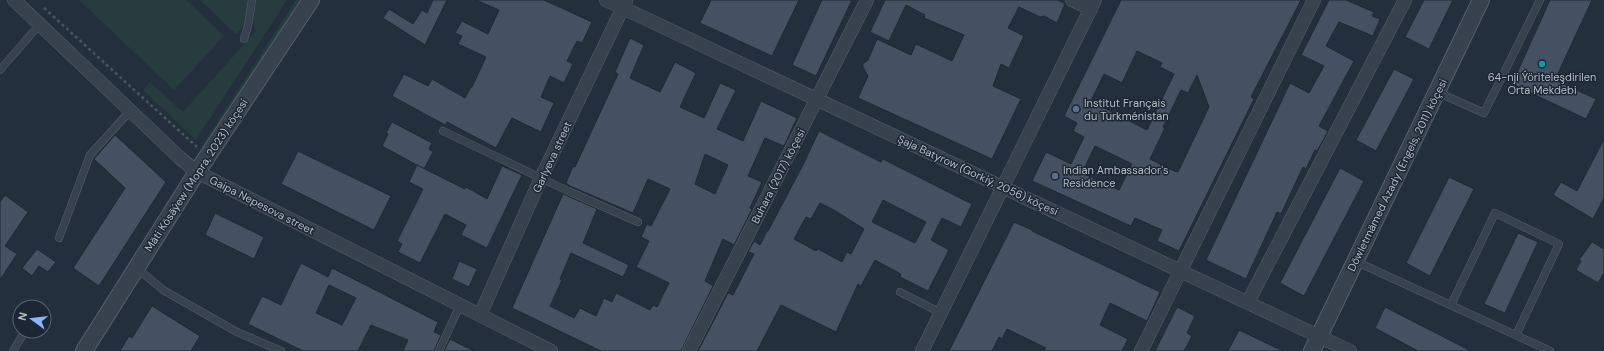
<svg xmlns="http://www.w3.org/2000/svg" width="1604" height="351" viewBox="0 0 1604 351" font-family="'DM Sans',sans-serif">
<rect width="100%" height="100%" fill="#242f3e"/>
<g fill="#263c3f">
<polygon points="79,0 186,0 224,36 174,90"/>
<polygon points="200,0 248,0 245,25 236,34"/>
<polygon points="256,0 287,0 196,140 143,90 150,82 183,112 256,31 253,25"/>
<polygon points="296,0 300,0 206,146 203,144"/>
</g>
<g fill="#455162" stroke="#1f2835" fill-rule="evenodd">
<polygon points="433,0 447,0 425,45 383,18 389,9 413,24 422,10 427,13"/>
<polygon points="476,0 544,0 592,22 582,43 577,41 567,61 573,64 564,83 550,76 541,97 554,103 541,132 512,118 496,148 447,122 445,125 392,96 404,74 428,86 432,79 465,98 471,87 472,87 486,57 458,44 462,36 455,33 462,21 488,34 499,10"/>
<polygon points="711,0 799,0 772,56 700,23"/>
<polygon points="822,0 852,0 816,76 792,65"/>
<polygon points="885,0 1058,0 1065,4 1057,23 1044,16 1040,17 1019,7 1008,28 1024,36 1009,68 1001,64 993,86 1021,99 992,159 858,98 868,76 863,67 863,64 868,60 877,39 911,55 916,44 952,61 964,35 924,18 925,15 906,5 889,41 870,32"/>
<path d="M1121,0H1301L1251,97L1254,99L1179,251L1157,241L1162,230L1135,218L1131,226L1032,181L1046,152L1071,164L1084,137L1073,131L1077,123L1064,116ZM1137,51L1162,63L1160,67L1174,74L1147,130L1091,101L1104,74L1122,83ZM1197,75L1209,107L1178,172L1174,171L1150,159L1165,128L1163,127L1181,90L1188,93ZM1095,146L1132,164L1119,190L1082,173Z"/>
<polygon points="1329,0 1346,0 1374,12 1372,16 1380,19 1373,36 1339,22 1326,46 1354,61 1319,126 1328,131 1327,133 1317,151 1315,150 1306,169 1303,167 1281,214 1277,212 1246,279 1206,260 1290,83 1309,93 1324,66 1301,55"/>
<polygon points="1424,0 1453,0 1429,49 1405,37"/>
<polygon points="1550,0 1592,0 1555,80 1596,99 1586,119 1512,84"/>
<path d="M630,38L644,45L630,78L660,92L675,62L696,73L680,107L704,118L720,83L736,90L717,129L743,141L761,101L797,118L784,146L765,138L748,176L762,182L750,208L752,209L734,245L723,239L705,281L713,286L681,351H601L512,308L563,194L597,209L583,243L629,265L623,277L571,253L560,279L562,280L550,306L574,318L580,308L596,316L604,298L612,302L616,293L650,310L653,305L657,307L669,283L636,267L649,241L641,237L647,224L651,226L670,189L648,179L633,213L570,186L566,183L573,166L575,167L618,74L615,72ZM705,154L728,165L715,194L695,184Z"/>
<polygon points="1394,69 1414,79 1376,151 1356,140"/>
<polygon points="392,122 432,143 429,149 433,152 424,169 382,146 388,134 386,133"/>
<path d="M819,131L881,162L883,159L972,204L961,227L942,218L931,240L949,250L928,291L900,277L901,274L875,260L861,286L858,284L836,332L781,305L757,351H698L728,293L733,295L754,254L748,252L754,241L760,245L767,231H768L803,165ZM883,200L926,222L915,243L872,222ZM820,203L834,210L864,229L851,254L847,252L842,262L818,249L816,251L794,239L806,217L811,219Z"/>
<polygon points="115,135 166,182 99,286 73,268 125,188 94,159"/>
<polygon points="1604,139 1604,198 1593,219 1553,195 1561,182 1577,191"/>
<polygon points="298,151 391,196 374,230 281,184"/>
<polygon points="417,165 465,189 466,187 487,199 502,166 522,175 487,248 461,235 466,225 445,214 420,263 398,252 402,244 397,241 423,189 409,182"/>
<polygon points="1340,168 1364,181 1304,296 1280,283"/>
<polygon points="1449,177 1474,189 1430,276 1406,263"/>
<polygon points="5,195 28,212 5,246 17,254 0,280 0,202"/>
<polygon points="215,213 264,237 254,259 205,235"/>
<polygon points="1014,222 1032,230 1032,231 1160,292 1147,321 1110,303 1100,325 1128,339 1122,351 1044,351 1046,348 1007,329 1002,339 999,337 992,351 949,351"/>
<polygon points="1518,233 1538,242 1505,313 1484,304"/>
<polygon points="1592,242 1604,249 1604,273 1598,283 1576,270 1581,261 1579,260"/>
<polygon points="37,249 56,262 48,272 39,266 32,276 22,268"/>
<polygon points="459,261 477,269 469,287 452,279"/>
<path d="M301,263L328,277L332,268L438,322L434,332L441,335L434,351H403L408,340L371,325L358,351H303L248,324L262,296L281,305ZM329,285L356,298L342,325L316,313Z"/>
<polygon points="152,306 200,336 191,351 120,351 129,336 132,338"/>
<polygon points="1177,307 1195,316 1187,333 1192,336 1184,351 1155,351"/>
<polygon points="1385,307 1471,351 1418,351 1375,328"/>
<polygon points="1239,330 1283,351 1228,351"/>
<polygon points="450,339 474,351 444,351"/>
</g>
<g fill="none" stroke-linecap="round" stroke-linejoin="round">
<g stroke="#565f6c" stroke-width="8">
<g id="service">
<polyline points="244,39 248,26 252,0"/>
<polyline points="0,70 40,24"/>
<polyline points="1437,92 1484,113 1540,0"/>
<polyline points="443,131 568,191 638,222"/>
<polyline points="59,238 90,155 131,110"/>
<polyline points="1355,261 1550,351"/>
<polyline points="137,268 163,290 237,332 281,351"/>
<polyline points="900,292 941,313"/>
<polyline points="1451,305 1495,213 1559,244 1516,335"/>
<polyline points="13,351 25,331"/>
<polyline points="439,351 460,305"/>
</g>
</g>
<g stroke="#565f6c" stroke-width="14">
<g id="minor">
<polyline points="14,0 180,158 197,172 551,351"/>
<polyline points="606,0 1350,351"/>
<polyline points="1072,0 1091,9"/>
<polyline points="1248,302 1405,0"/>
<polyline points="480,315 541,178 626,1"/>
<polyline points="689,351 867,0"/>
<polyline points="922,351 1095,0"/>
<polyline points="1141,351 1314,0"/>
</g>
</g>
<g stroke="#565f6c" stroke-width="18">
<g id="tertiary">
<polyline points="84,351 197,172 311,0"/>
<polyline points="1312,351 1481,0"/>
</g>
</g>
<polyline stroke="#44595c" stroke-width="2.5" stroke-dasharray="3 3" stroke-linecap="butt" points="44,8 197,147"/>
<use href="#service" stroke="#38414e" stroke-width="7"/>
<use href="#minor" stroke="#38414e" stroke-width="13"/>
<use href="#tertiary" stroke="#38414e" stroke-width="16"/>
</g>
<circle fill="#0f9aa8" stroke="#1d2633" stroke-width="1.5" cx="1542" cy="64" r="4"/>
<g fill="#5c6f8a" stroke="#1d2633" stroke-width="1.5">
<circle cx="1076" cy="109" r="4"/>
<circle cx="1055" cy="176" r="4"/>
</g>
<g text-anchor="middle" stroke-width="3" stroke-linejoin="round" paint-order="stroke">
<g font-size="11" fill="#b4bcc9" stroke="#1d2633" text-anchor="start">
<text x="1542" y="81" text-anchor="middle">64-nji Ýöriteleşdirilen<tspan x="1542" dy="13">Orta Mekdebi</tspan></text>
<text x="1084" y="107">Institut Français<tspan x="1084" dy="13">du Turkménistan</tspan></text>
<text x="1063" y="174">Indian Ambassador's<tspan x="1063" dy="13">Residence</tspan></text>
</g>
<g font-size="11" fill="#b4bcc9" stroke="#1d2633">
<text transform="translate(552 157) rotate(-65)" y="4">Garlyeva street</text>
<text transform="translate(196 175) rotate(-57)" y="4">Mäti Kösäýew (Mopra, 2023) köçesi</text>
<text transform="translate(978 175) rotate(25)" y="4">Şaja Batyrow (Gorkiý, 2056) köçesi</text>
<text transform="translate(1397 175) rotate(-64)" y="4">Döwletmämed Azady (Engels, 2011) köçesi</text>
<text transform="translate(778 176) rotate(-63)" y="4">Buhara (2017) köçesi</text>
<text transform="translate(262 205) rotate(27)" y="4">Gaipa Nepesova street</text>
</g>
</g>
<g transform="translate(32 319) rotate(285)"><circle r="19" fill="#1d2633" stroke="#59626f"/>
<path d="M0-3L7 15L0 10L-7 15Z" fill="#8ab4f8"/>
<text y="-6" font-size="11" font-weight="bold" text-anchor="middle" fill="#b4bcc9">N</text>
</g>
</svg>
